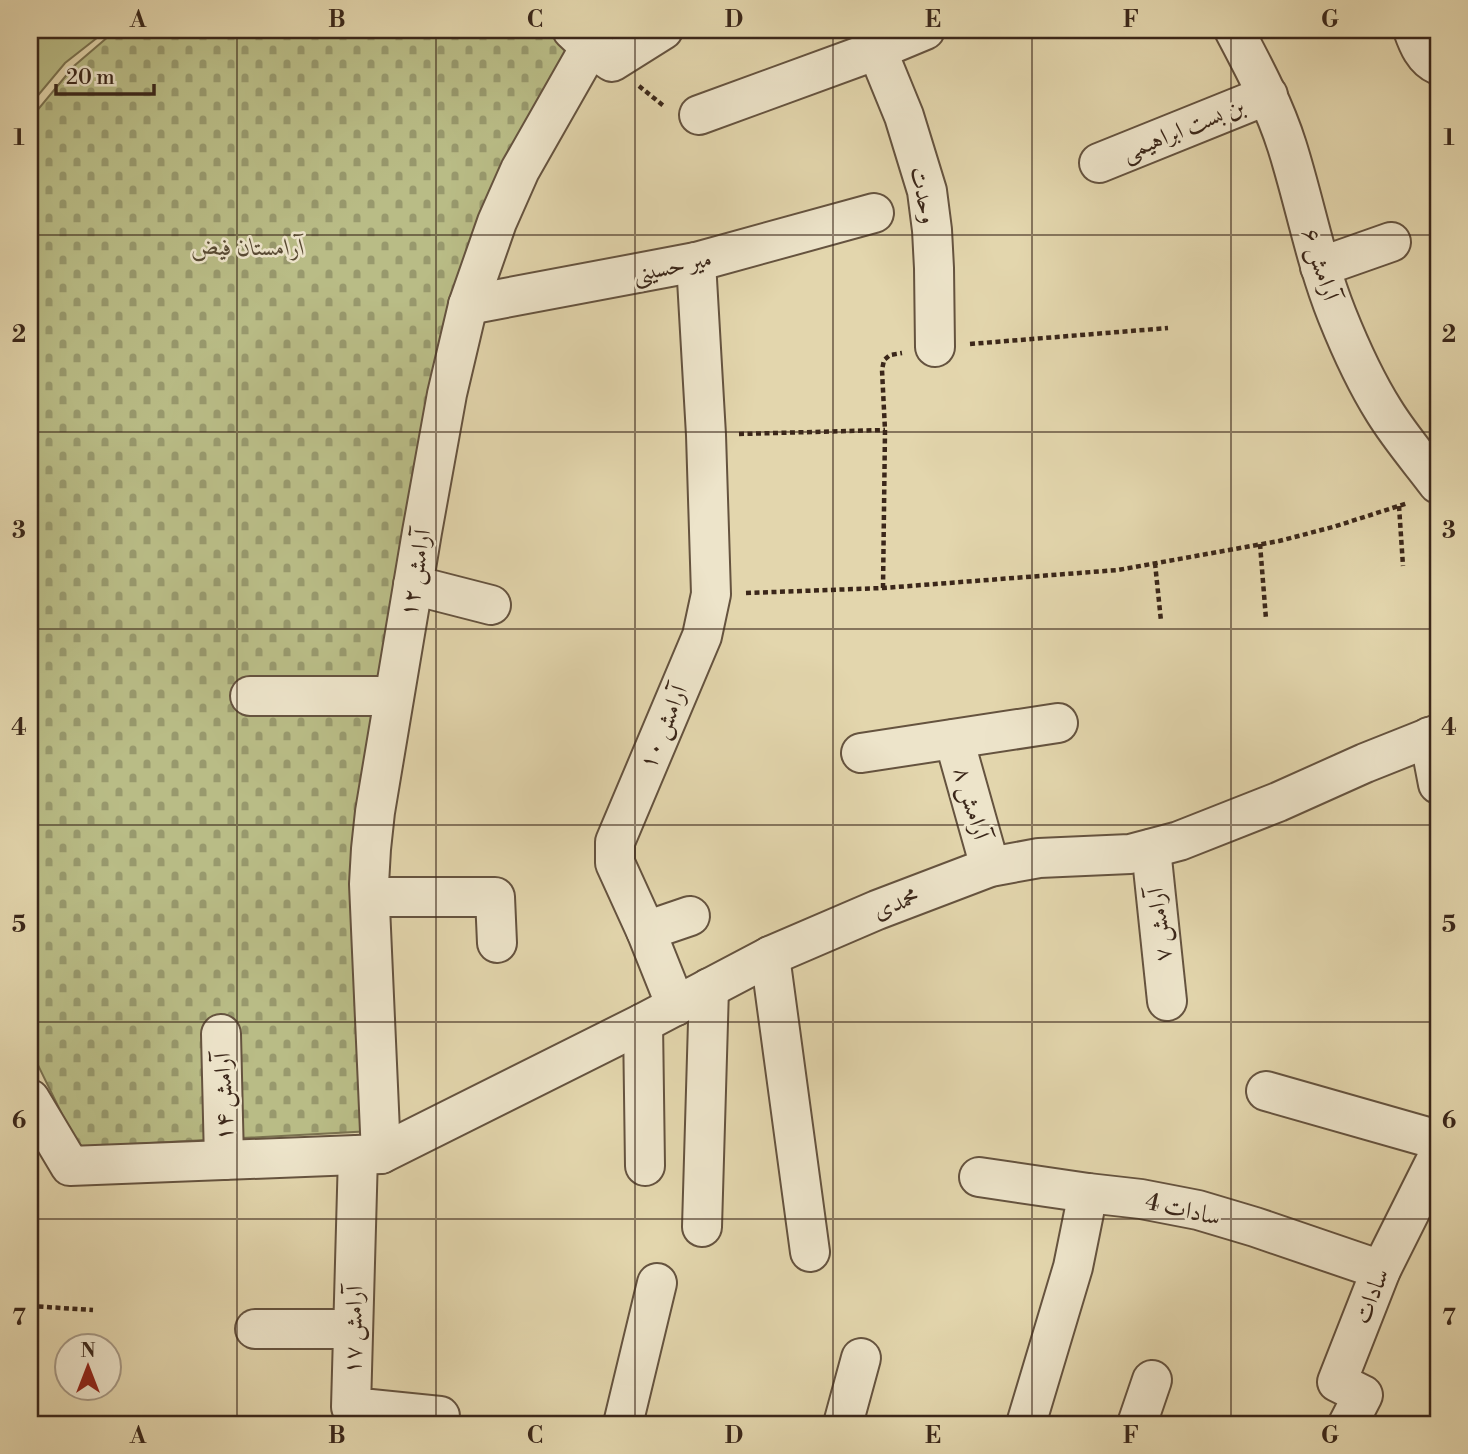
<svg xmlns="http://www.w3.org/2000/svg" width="1468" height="1454" viewBox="0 0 1468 1454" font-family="'Libre Bodoni',Amiri,serif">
<defs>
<pattern id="cemetery-stones" width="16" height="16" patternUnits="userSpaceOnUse" patternTransform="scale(1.75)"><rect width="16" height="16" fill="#b9bc86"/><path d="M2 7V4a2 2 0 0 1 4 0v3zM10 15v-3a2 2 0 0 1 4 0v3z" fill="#98996d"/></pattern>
</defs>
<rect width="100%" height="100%" fill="#e3d6ad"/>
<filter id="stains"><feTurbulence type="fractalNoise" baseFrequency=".00286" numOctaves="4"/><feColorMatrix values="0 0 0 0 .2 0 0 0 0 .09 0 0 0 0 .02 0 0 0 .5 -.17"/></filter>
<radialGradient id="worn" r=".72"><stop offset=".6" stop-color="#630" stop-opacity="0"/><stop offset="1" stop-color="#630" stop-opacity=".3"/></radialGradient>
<polygon fill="url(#cemetery-stones)" stroke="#7a7250" stroke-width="2" points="116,30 546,30 569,47 403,572 372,1131 78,1147 36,1061 30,1055 30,119 74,66"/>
<polygon fill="#b9bc86" stroke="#7a7250" stroke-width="2" points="30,30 107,30 65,63 30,105"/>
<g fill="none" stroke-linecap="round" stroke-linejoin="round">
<g stroke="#65533f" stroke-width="42">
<g id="minor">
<path d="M1234,30C1254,68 1274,105 1287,146C1305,203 1315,260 1337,315C1349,345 1367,384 1384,411C1400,437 1420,460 1438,484"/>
<path d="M1413,30C1418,44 1424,59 1438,65"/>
<polyline points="590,47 612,62 663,30"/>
<polyline points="877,50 904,116 927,191 932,230 934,268 935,347"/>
<polyline points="699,115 877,50 925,30"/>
<polyline points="1099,163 1268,95"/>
<polyline points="1320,267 1391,242"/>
<polyline points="468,305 696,262 874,213"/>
<polyline points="413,585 491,605"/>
<polyline points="250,696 394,696"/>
<polyline points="1429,737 1438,784"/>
<polyline points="954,739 990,867"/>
<polyline points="861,753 1058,723"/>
<polyline points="1151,849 1167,1001"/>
<polyline points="370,897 495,897 497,943"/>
<polyline points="646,931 690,916"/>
<polyline points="770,956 810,1252"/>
<polyline points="676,1006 646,931 615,863 615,842 702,636 711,594 706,435 696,262"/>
<polyline points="643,1023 645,1166"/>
<polyline points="221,1034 224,1160"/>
<polyline points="1266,1091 1438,1140"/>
<polyline points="30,1099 70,1166 381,1154 643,1023 770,956 877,910 990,867 1039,858 1130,854 1179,841 1278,802 1365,763 1438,734"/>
<polyline points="381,1154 369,884 371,849 375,812 422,532 447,394 468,305 497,222 520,170 590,47 572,30"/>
<polyline points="358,1155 351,1407 440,1416 440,1424"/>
<polyline points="979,1177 1088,1193 1141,1199 1198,1210 1255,1227 1381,1270"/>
<polyline points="702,1227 709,988"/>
<polyline points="255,1329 353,1329"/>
<polyline points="623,1424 657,1283"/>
<polyline points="843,1424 861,1358"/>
<polyline points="1026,1424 1073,1267 1088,1193"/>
<polyline points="1137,1424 1152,1380"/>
<polyline points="1348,1424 1363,1395 1337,1382 1381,1270 1438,1156"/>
</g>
</g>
<g stroke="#3b271a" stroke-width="4.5" stroke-dasharray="5 3.5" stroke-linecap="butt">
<polyline points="30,34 36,30"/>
<polyline points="639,86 665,107"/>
<polyline points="970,344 1168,328"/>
<polyline points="739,434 885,430"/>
<polyline points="1399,506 1403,566"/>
<polyline points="1260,544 1266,619"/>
<polyline points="1155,563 1161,621"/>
<polyline points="883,588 885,430 882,370 884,360 890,355 902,353"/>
<polyline points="746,593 883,588 1118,570 1279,541 1333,527 1408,503"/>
<polyline points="30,1232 35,1179"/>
<polyline points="30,1306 93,1310"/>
</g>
<use href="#minor" stroke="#ede4ca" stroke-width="38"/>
</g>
<path fill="none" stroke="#3b271a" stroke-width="2" stroke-opacity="0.55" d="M237,30V1424M436,30V1424M635,30V1424M833,30V1424M1032,30V1424M1231,30V1424M30,235H1438M30,432H1438M30,629H1438M30,825H1438M30,1022H1438M30,1219H1438"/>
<g text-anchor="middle" stroke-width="5" stroke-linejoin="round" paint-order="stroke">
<g font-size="24" fill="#3b271a" stroke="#ede4ca">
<text transform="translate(1183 129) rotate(-22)" y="8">بن بست ابراهیمی</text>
<text transform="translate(924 195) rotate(78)" y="8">وحدت</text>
<text transform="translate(1321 264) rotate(73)" y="8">آرامش ۶</text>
<text transform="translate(672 266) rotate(-12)" y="8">میر حسینی</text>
<text transform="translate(415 573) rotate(-80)" y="8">آرامش ۱۲</text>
<text transform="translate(663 727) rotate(-67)" y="8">آرامش ۱۰</text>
<text transform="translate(972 803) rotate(74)" y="8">آرامش ۸</text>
<text transform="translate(896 903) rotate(-21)" y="8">محمدی</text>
<text transform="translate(1159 925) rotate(-96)" y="8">آرامش ۷</text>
<text transform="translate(223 1097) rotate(-91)" y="8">آرامش ۱۴</text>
<text transform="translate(1183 1209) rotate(13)" y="8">سادات 4</text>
<text transform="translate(1371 1296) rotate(-68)" y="8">سادات</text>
<text transform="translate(353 1330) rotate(-88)" y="8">آرامش ۱۷</text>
</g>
<g font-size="24" font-style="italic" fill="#5a4c35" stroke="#ede4ca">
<text x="248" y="255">آرامستان فیض</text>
</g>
</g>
<rect width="1468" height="1454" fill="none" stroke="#e3d6ad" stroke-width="77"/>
<g transform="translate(88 1367)"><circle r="33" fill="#ede4ca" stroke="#a69884" stroke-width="2"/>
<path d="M0-5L12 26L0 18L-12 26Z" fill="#8f2418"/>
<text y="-10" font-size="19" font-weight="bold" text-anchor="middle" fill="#3b271a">N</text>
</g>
<path d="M56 84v10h98v-10" fill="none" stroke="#3b271a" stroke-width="3.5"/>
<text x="66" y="84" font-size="21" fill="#3b271a" stroke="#ede4ca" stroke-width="5" paint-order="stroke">20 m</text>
<rect x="38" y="38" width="1392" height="1378" fill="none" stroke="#3b271a" stroke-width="2.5"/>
<g font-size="23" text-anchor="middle" font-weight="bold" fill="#3b271a">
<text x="138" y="27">A</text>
<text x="337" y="27">B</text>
<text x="535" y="27">C</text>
<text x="734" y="27">D</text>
<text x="933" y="27">E</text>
<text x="1131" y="27">F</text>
<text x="1330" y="27">G</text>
<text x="19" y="145">1</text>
<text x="1449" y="145">1</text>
<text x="19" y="342">2</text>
<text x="1449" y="342">2</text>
<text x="19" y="538">3</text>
<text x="1449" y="538">3</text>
<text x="19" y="735">4</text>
<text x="1449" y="735">4</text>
<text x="19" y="932">5</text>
<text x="1449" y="932">5</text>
<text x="19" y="1128">6</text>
<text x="1449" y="1128">6</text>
<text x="19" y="1325">7</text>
<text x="1449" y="1325">7</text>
<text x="138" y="1443">A</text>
<text x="337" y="1443">B</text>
<text x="535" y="1443">C</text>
<text x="734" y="1443">D</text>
<text x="933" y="1443">E</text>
<text x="1131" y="1443">F</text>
<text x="1330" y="1443">G</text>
</g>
<rect width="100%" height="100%" filter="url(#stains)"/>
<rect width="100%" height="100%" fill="url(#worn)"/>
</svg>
